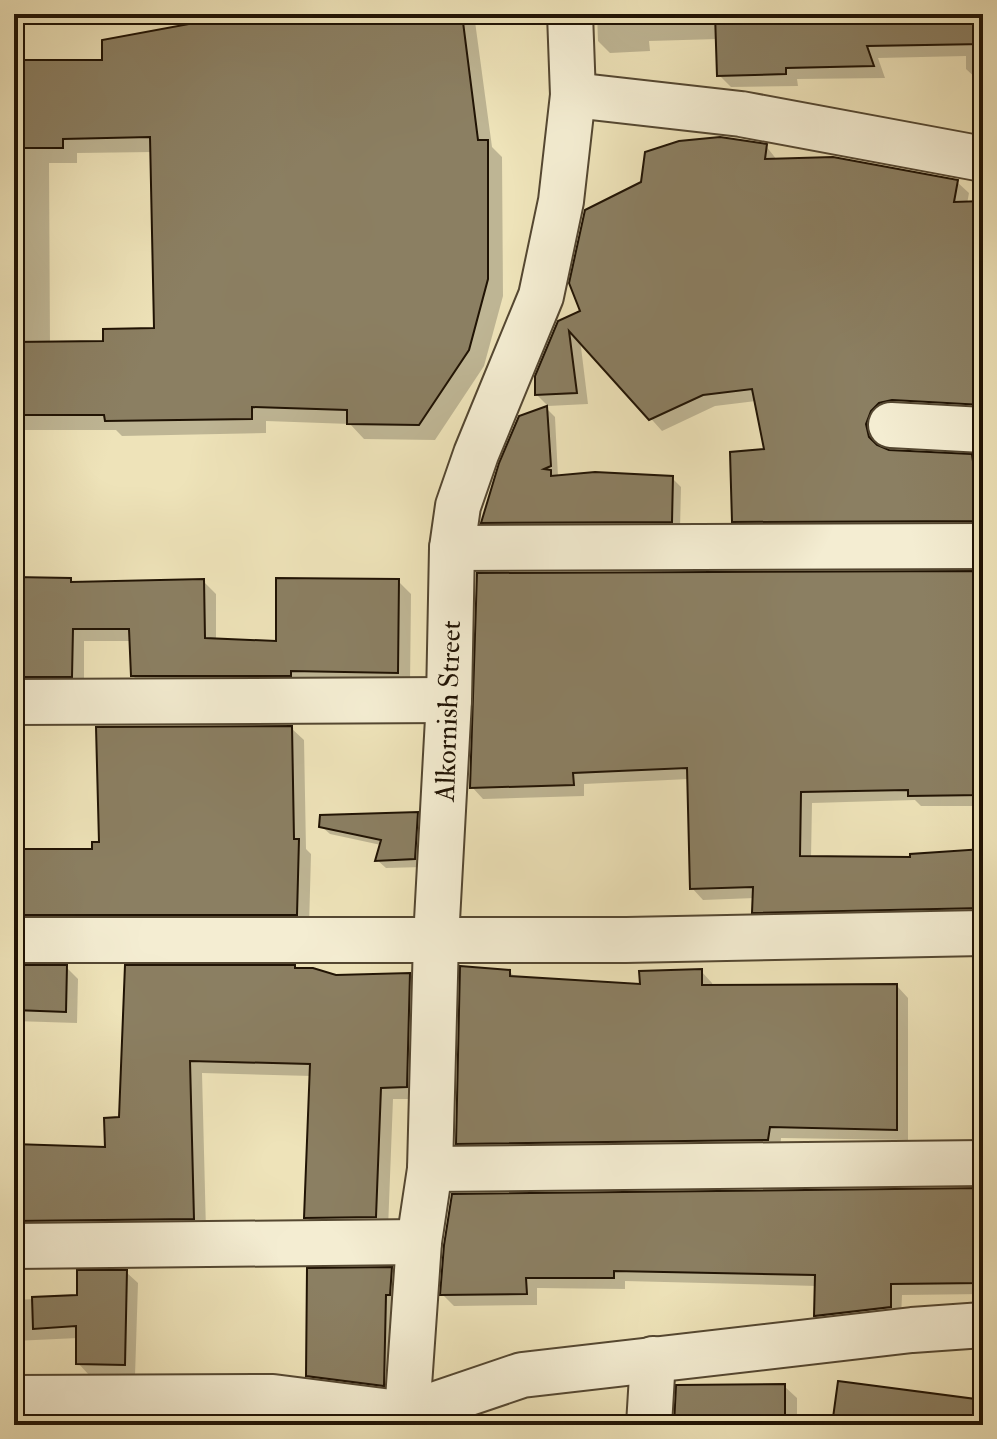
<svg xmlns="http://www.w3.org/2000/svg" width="997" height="1439" viewBox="0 0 997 1439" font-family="'IM FELL Double Pica',serif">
<rect width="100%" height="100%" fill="#eee3b9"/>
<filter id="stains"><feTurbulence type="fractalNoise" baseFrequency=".0025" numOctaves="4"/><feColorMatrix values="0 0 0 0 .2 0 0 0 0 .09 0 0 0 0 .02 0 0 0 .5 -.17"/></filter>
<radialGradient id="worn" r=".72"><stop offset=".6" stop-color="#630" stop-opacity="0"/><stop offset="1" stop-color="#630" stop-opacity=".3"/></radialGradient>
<g fill="#0003" fill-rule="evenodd">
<path d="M254,14H474L492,147L502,157L503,296L484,366L435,440L364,439L350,424L266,421V433L122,436L116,430H14V62H104ZM153,152L156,330L105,343H50L49,163H77V153Z"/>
<polygon points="597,14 983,14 983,81 979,81 966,69 966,56 878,58 885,78 797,79 798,86 731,87 719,75 718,39 649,41 650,51 610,53 598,41"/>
<polygon points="766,146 777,160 957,182 969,193 967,204 983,203 983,415 877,435 880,449 889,452 983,457 983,532 745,533 734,521 767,451 756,401 715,406 662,431 580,339 588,404 548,406 537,395 537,377 582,312"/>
<polygon points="547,409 555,417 558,477 672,478 681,487 680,530 491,531 483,522"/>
<polygon points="983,573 983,806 921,806 915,800 812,803 811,858 912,859 983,851 983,919 766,923 754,912 755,898 703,900 692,888 689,779 584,784 584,796 483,799 472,787"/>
<polygon points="14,578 70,580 74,584 203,581 216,594 216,641 278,643 398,581 411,594 410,685 145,688 133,676 132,641 84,641 84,689 14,693"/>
<polygon points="291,728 304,740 306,849 311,854 309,927 14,931 14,851 94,851"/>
<polygon points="417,814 426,823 423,867 386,868 377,860 381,845 330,834 321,826"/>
<polygon points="14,966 66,967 78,979 77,1023 14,1021"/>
<polygon points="294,967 336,977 409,975 422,988 419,1099 393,1099 388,1229 319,1230 306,1217 312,1076 202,1073 206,1231 14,1238 14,1146 108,1149 121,1119"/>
<polygon points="701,971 712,983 713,987 897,986 908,998 908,1140 781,1138 780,1151 469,1155 458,1143 510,972 517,979 642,986"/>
<polygon points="983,1190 983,1294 902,1295 901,1318 827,1327 816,1315 817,1286 625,1281 625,1289 537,1288 537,1305 454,1306 442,1294"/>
<polygon points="391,1269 404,1282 396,1398 320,1388 308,1375"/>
<polygon points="126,1272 138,1283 135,1376 89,1375 78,1363 78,1338 14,1341 14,1300 79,1297"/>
<polygon points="784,1386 797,1398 797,1425 678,1425"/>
<rect x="14" y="1424" width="163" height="1"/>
</g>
<g fill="#8b7f62" stroke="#201304" stroke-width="2">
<polygon points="243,14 462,14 478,140 488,140 488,279 469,350 419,425 347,424 347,410 252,407 252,419 105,421 104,415 14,415 14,342 103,341 103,329 154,328 150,137 63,139 63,148 14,148 14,60 102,60 102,40"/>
<polygon points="715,14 983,14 983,44 867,46 874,66 786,68 786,74 717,76"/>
<polygon points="720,137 767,144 765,159 833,157 958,180 954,202 983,201 983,405 892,400 879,403 871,411 866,424 869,437 877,445 889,450 972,454 981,521 732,522 730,452 764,449 752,389 703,395 649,420 569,331 577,393 535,395 535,376 558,321 580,311 569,283 585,210 641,182 645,152 679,141"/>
<polygon points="547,406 551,466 544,469 551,470 551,476 595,472 673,476 672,522 481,523 499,463 519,416"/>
<polygon points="983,571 983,795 908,796 908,790 801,792 800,856 910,857 910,854 983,849 983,908 752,913 753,887 690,889 687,768 573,773 574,785 470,788 477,573"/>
<polygon points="14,577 71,578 71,582 204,579 205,638 276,641 276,578 399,579 398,673 291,671 291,676 131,676 129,629 73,629 72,677 14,677"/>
<polygon points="292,726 294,839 299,839 297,915 14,915 14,849 92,849 92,842 99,842 96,727"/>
<polygon points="418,812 415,859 375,861 381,840 319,827 320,815"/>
<polygon points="14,965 67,965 66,1012 14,1010"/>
<polygon points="125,965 295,965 295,968 313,968 336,975 410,973 407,1087 381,1088 376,1217 304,1218 310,1064 190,1061 194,1219 14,1221 14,1144 105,1147 104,1118 119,1117"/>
<polygon points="460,966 510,970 510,976 640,984 639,971 702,969 702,985 897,984 897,1130 770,1127 768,1140 456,1144"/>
<polygon points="983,1188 983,1283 891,1284 891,1307 814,1316 815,1275 614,1271 614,1278 526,1278 527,1294 440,1295 444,1245 452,1194"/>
<polygon points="392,1267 390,1295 386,1295 384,1386 306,1376 307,1268"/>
<polygon points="77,1270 127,1270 125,1365 76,1364 76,1326 33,1329 32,1297 77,1295"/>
<polygon points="838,1381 983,1400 983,1425 832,1425"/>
<polygon points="785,1384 785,1425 674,1425 676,1385"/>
</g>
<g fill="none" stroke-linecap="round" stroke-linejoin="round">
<g stroke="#544731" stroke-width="48">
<g id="minor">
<polyline points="573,95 741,114 983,159"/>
<polyline points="891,425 983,430"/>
<polyline points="452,548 983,546"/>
<polyline points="14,702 449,700"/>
<polyline points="14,940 626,940 983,933"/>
<polyline points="430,1169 983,1163"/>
<polyline points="14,1246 419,1242"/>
<polyline points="14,1398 273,1397 407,1414 522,1375 912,1330 983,1325"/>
<polyline points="401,1425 407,1414 419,1242 430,1169 436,939 449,700 452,548 458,506 476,454 541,296 561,201 573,95 570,14"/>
<polyline points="649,1425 653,1359"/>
</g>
</g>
<use href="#minor" stroke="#f4edd2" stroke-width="44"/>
</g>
<g text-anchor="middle" stroke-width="7" stroke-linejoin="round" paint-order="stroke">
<g font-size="28" fill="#201304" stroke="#f4edd2">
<text transform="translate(447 711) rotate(-88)" y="10">Alkornish Street</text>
</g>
</g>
<rect width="997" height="1439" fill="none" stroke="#eee3b9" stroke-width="48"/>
<rect x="16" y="16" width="965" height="1407" fill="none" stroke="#201304" stroke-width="4"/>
<rect x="24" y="24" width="949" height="1391" fill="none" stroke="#201304" stroke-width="2"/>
<rect width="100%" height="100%" filter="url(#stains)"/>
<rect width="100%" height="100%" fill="url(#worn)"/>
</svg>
